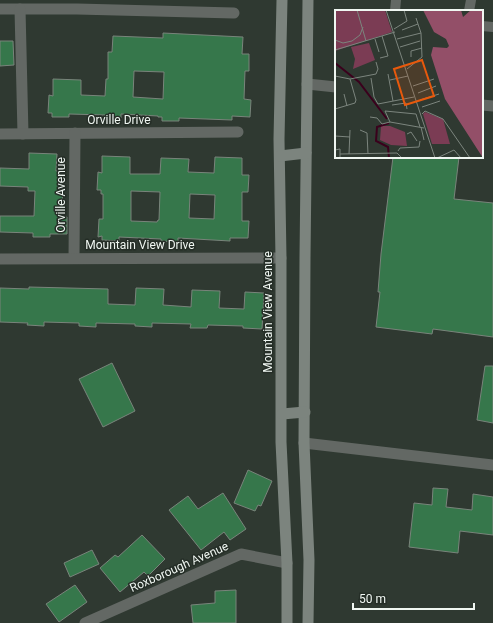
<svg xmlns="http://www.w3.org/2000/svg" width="493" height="623" viewBox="0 0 493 623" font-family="Roboto,sans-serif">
<rect width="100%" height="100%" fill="#2f3931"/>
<g fill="#36774b" stroke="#79847b" fill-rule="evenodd">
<path d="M163,33L243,37L242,54H249V71H245L244,99L251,100L250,117L232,116V120L179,118V121H162V117H158V116L121,114V118L105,117V115L69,114V117H52V113H48L49,95L53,96V79L81,80V95L105,96L106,79H108V52H112L113,36L163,38ZM134,71L164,72L163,99L133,97Z"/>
<polygon points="0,41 13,41 14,65 0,66"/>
<polygon points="29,153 57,154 56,171 63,171 62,217 67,217 67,234 50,234 50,237 33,237 33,233 0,232 0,216 34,216 35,191 28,191 28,187 0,186 0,168 29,169"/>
<path d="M102,156L130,157V174H160L161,158L189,159L188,172L214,173L215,157L242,158V175H249L248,192H242V221H249L248,238H230V241L178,238V242L161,241V239L119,237V241L102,240V236L98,237L99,219H103V194H101V190H97L98,172L102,173ZM131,191L160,192L159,220H158L157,222L131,221ZM190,194L215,195L214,219L189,218Z"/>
<polygon points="393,157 459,157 454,199 493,203 493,337 433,329 432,334 376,327 380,292 378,292 381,254"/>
<polygon points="29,287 108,289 108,304 135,305 136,288 164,289 163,305 191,307 192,290 220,291 219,308 244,309 245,292 264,293 262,329 243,328 243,326 208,325 207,328 190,328 191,324 152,323 152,327 135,326 135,324 96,323 96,327 79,326 79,323 44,322 44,326 27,325 28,323 0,322 0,288 29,289"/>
<polygon points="112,363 135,411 103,427 79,379"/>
<polygon points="485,366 493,366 493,423 477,420"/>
<polygon points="248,470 272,481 261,506 258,505 255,511 234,503"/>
<polygon points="433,488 448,489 446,507 472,510 473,494 493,497 493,535 460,531 458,553 409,547 414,503 432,505"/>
<polygon points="223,493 246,529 230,540 224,532 201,550 169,510 188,496 198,509"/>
<polygon points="142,535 165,559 148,576 144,572 120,592 100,568 115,555 118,557"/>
<polygon points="92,550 99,564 70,577 64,563"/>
<polygon points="75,585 87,602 59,622 46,604"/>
<polygon points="236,590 236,623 193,623 191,605 215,603 215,591"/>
</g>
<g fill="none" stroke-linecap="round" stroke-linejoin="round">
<g stroke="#636864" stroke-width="10">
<polyline points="395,11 396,0"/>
<polyline points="469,11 471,0"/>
<polyline points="482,26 493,27"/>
</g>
<g stroke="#636864" stroke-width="11">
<polyline points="0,9 77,9 234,13"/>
<polyline points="20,9 23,134"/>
<polyline points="307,84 336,87"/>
<polyline points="482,105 493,106"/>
<polyline points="0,134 238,132"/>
<polyline points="74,258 75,133"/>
<polyline points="0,259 281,258"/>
<polyline points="304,443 493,465"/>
<polyline points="85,623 241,554 287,563"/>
</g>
<g stroke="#7c847e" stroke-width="11">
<polyline points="282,0 279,139 281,258 281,442 287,563 287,623"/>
<polyline points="308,0 305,258 304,443 309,560 308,623"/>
<polyline points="280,156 306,153"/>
<polyline points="282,414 305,412"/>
</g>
</g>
<g text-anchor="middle" stroke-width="3" stroke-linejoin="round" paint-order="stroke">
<g font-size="12" fill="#f0f7f2" stroke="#252e27">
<text x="119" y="124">Orville Drive</text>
<text transform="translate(61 195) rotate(-90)" y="4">Orville Avenue</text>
<text x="140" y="249">Mountain View Drive</text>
<text transform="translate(268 312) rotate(-90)" y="4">Mountain View Avenue</text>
<text transform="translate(179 567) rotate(-24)" y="4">Roxborough Avenue</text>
</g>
</g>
<g transform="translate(335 10)">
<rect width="148" height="148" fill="#2f3931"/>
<path d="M0,0H50L57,22L0,41ZM34,33L40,50L18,59L20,49L16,37ZM90,102L108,109L115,134H97L88,104ZM46,116H55L70,122L72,136L56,135L45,130Z" fill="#7b3c54"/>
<path d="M88,0H126L128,7L136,0H148V148L110,89L96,45L98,37L112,38L114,36L111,29L99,22Z" fill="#934f68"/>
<path fill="none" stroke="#3a001c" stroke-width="2" d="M0,53L24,72L52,109M54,113L42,117L41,131L53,137L54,148"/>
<path fill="none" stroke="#7c857e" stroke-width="1" d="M22,0L31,31M51,0L100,148M81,8L86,23M59,19L72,11L69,0M67,20L83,14M40,29L44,42M62,29L86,23L87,47L72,59M0,30L8,33L17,31L25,25L28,17M65,37L85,31M0,40L60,22M76,47V41L87,38M45,48L53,46L47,26M53,64L58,91M0,66L15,69L21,90L20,93L0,99M36,68L39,87L43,94L79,87M15,69L41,64L43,59L41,52M55,70L73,66M78,76L99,69M83,83L101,76M9,84L12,96M85,90L104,84M57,95L71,93L72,99M87,97L105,91M87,104L90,101L108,109L135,148M35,107L42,108L47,114L55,112M85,117L81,104L50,101L55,112L89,118M86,117L89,130M25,120L32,123L33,144M72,124L76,122L82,131M0,126L15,127M0,140L5,139V148M63,141L65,138L84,137L85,131M5,144L62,143L67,148M14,144L15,120M102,148L119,140L126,148"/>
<path fill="#e8590c" fill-opacity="0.15" stroke="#e8590c" stroke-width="2" d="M87,50L99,86L70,95L59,59Z"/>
<rect width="148" height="148" fill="none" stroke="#f0f7f2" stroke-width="2"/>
</g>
<path d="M353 603v6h121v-6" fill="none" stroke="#f0f7f2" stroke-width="2"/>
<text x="359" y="603" font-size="12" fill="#f0f7f2" stroke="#252e27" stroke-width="3" paint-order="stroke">50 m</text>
</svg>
